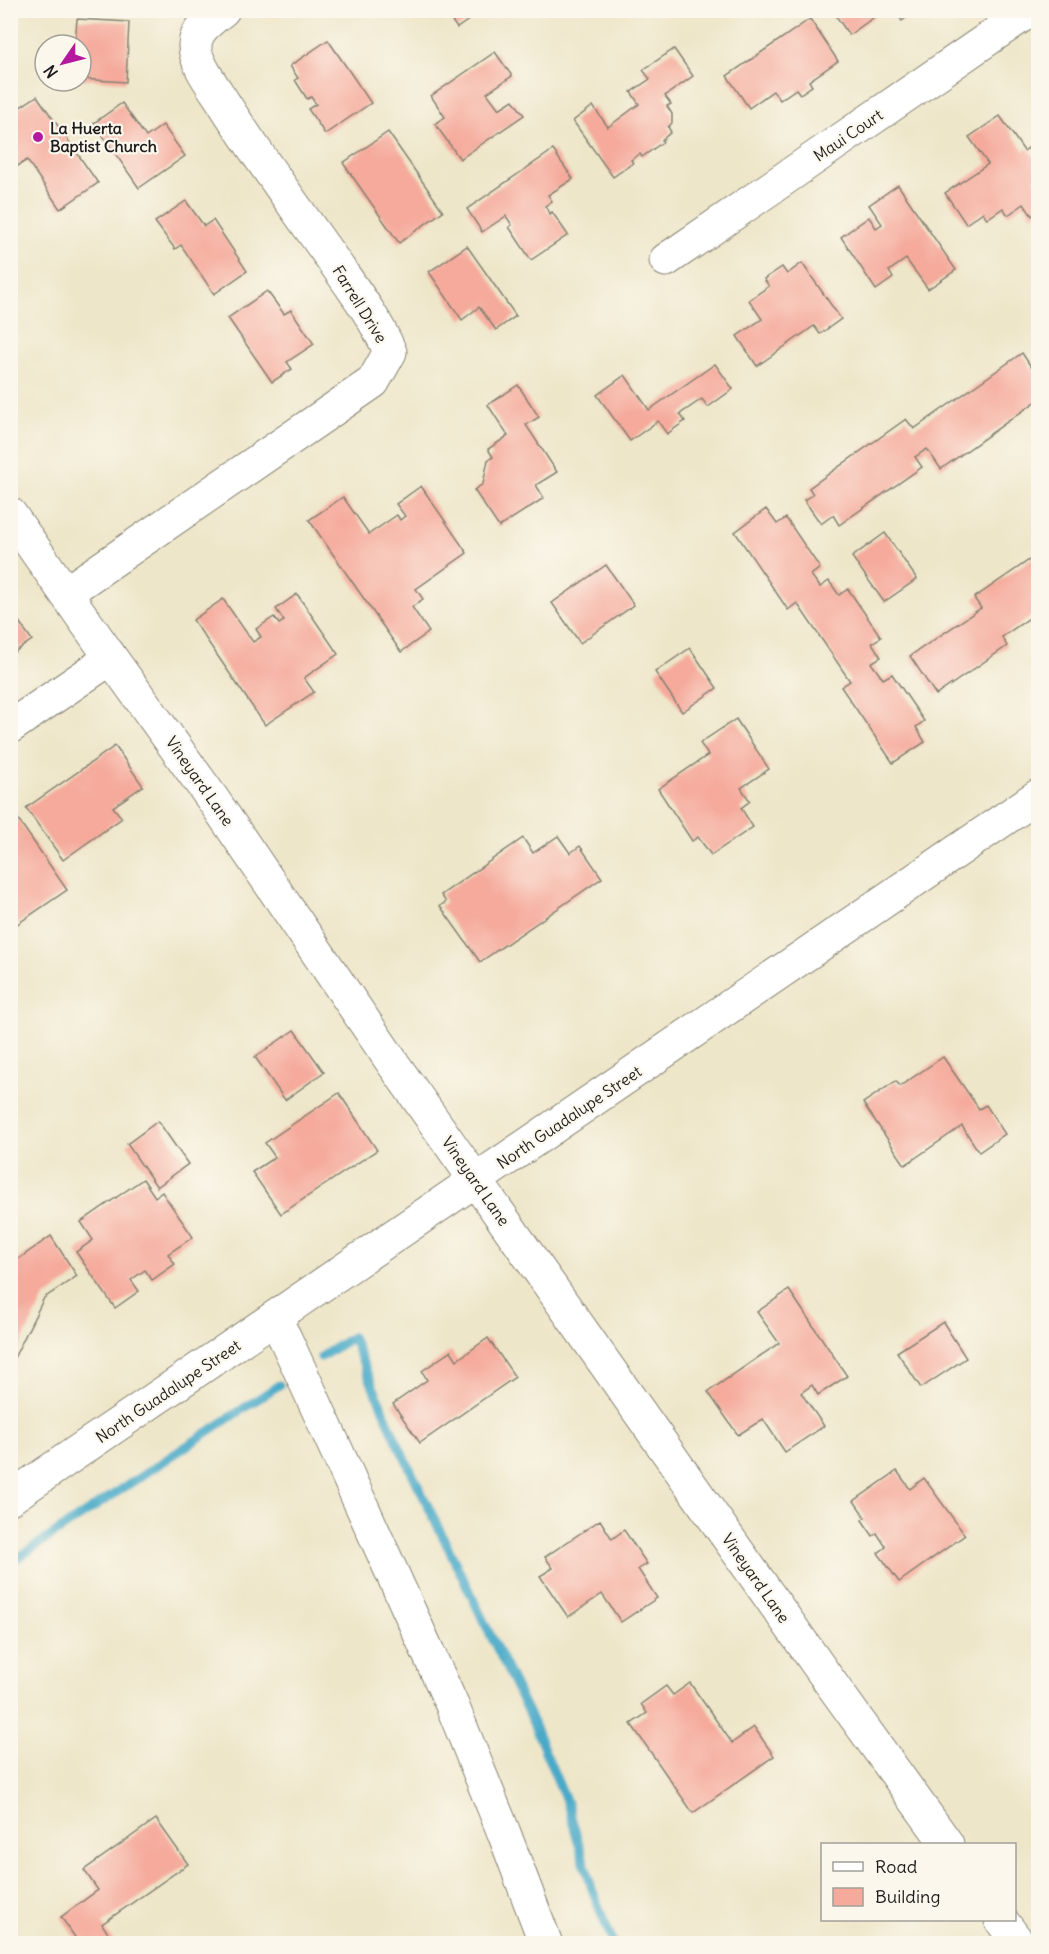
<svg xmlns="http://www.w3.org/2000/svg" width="1049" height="1954" viewBox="0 0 1049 1954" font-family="Delius,sans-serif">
<rect width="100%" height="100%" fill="#fbf7ec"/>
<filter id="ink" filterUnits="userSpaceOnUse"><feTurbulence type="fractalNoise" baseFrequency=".0167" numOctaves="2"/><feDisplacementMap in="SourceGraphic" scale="12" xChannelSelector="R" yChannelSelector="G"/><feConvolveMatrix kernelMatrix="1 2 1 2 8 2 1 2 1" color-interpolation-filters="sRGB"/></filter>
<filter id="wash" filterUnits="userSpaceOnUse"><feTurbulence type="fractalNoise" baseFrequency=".008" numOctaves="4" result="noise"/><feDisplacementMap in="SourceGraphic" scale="24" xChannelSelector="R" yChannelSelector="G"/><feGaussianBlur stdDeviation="1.35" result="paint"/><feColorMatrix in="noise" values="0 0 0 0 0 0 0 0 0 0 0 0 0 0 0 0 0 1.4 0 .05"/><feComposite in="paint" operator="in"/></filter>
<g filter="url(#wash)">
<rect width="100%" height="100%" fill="#eee6c9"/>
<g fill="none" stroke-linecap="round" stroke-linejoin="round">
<g stroke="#48aac8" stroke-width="9">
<polyline points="321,1357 352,1337 397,1442 533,1723 567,1803 592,1889 613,1944"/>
<polyline points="10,1563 279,1385"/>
</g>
</g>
<g id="blocks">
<g fill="#f5aa9b">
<polygon points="436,10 483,10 457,28 446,13 441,17"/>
<polygon points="832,10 884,10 849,35"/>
<polygon points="894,10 916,10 902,21"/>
<polygon points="77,19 129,22 126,82 81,79 81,45 75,45"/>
<polygon points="810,19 838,61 809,81 812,86 800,94 796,89 780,100 773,91 749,108 727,76"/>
<polygon points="328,40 371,103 325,134 308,109 316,104 311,97 307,99 295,80 298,78 290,66"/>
<polygon points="674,49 693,76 665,96 671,104 667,106 672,114 672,123 668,127 671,132 662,140 663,142 642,157 640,154 631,160 633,163 613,177 573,121 593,106 608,127 639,104 631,92 650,79 643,70"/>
<polygon points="495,52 512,76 487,93 499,109 513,100 524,115 460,159 435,124 445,117 431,96"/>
<polygon points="37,96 98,183 60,209 27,160 10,171 10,114"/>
<polygon points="122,103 146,137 163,125 185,156 139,188 94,123"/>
<polygon points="1000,116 1024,151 1028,148 1038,163 1038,176 1034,179 1038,185 1038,211 1032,216 1024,204 1008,215 1003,208 987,219 983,212 966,224 945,193 988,164 969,137"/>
<polygon points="388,132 443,211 399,243 343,163"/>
<polygon points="553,150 573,179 548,195 552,201 545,206 550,214 552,212 568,235 531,260 509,227 512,225 506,216 482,232 467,209"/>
<polygon points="898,185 956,270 928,289 906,259 889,271 893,278 876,290 841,237 869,217 876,228 882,224 869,205"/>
<polygon points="186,201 204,226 213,220 247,271 214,294 181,245 175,249 155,222"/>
<polygon points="467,246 516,316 496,330 479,307 462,320 429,272"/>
<polygon points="802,263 841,319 820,334 814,326 757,366 737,336 762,319 749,300 769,286 764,279 782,267 787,274"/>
<polygon points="267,291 284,314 291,310 314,344 287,362 292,369 272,382 228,318"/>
<polygon points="1022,353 1038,377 1038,400 941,469 927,449 915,457 922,467 839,525 833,515 821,524 804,500 813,494 809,488 906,419 914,429"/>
<polygon points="715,364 733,389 708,407 702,399 680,414 685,421 667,434 658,421 630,441 597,395 625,375 649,410"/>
<polygon points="518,385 539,417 526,425 557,472 536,485 544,498 499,527 474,490 483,484 488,460 493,457 488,449 508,436 488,405"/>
<polygon points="421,486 467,553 416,589 423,599 412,607 429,632 401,652 309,520 343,497 369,534 397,515 400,520 405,516 396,504"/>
<polygon points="766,509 777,524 786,518 820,568 811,575 820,587 829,581 839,595 848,589 881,637 872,643 881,657 871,663 883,679 892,674 924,721 916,727 925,742 893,763 841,687 850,681 797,603 788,610 735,532"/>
<polygon points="885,533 917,579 884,602 852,557"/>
<polygon points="1038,554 1038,612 1002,637 1007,646 936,695 910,656 981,608 974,598"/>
<polygon points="606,565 634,605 580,643 552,603"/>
<polygon points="297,594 338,654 304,678 314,692 265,725 193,620 223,599 253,642 261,637 256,629 274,617 279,624 284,621 276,609"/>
<polygon points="10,609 32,640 10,655"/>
<polygon points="690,648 717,688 682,712 655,672"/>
<polygon points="736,719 769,769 741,788 750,801 741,808 753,827 711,855 698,837 692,841 658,789 708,755 700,743"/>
<polygon points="115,746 143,786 113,807 122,818 63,860 26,808"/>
<polygon points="18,819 67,890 10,929 10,825"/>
<polygon points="558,836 570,853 580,846 602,878 480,962 440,906 446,902 441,895 523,838 533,853"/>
<polygon points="294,1030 324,1072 285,1100 255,1057"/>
<polygon points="943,1057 979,1109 986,1105 1005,1134 979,1152 962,1126 905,1165 863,1103 896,1081 900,1086"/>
<polygon points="339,1093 377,1150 281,1214 252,1172 275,1157 265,1143"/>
<polygon points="158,1121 188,1164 157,1187 127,1144"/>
<polygon points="143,1179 155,1197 162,1192 193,1237 168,1254 175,1264 152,1280 145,1270 131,1280 139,1291 115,1308 76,1252 93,1240 81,1222"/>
<polygon points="51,1236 77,1276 44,1298 10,1366 10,1265"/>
<polygon points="789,1290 847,1376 818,1395 812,1385 801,1393 824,1426 785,1452 763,1419 738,1435 708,1392 779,1343 757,1312"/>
<polygon points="943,1322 966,1358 921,1388 897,1352"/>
<polygon points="488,1338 515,1377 420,1443 393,1404 427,1380 422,1371 451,1351 457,1360"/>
<polygon points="897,1471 910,1489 924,1478 965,1535 899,1582 878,1553 886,1547 877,1533 873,1536 862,1520 865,1517 854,1501"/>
<polygon points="600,1520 612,1539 624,1530 647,1564 638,1569 657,1598 621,1622 602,1594 568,1617 540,1576 553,1568 545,1557"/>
<polygon points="690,1683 732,1743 754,1727 774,1756 693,1813 631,1724 647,1713 641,1704 666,1686 673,1695"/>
<polygon points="156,1819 188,1864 102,1924 115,1944 72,1944 77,1940 61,1917 98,1890 84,1870"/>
</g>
</g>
</g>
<g filter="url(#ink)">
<use href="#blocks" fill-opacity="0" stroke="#858172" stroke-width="1.5"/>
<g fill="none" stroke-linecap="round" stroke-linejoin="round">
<g stroke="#858172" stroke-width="35">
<g id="minor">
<polyline points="666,260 1030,10"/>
<polyline points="10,514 111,658 214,801 392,1062 825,1675 947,1844"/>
<path d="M67,592L373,382L390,352C376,319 353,289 332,259C296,208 259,158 225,105C216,90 194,63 195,45C196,29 212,19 223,10"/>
<polyline points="10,727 111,658"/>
<polyline points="274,1318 285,1338 310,1392 452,1705 504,1833 546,1944"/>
<polyline points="10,1498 1038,796"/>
<polyline points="1001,1920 1019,1944"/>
</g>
</g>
<use href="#minor" stroke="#fff" stroke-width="33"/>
</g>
</g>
<circle fill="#b5179e" stroke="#fbf7ec" stroke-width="2" cx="38" cy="137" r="6"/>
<g text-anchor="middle" stroke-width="4.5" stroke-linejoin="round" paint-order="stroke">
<g font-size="16" font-weight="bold" fill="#1c1c1c" stroke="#fbf7ec" text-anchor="start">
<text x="50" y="134">La Huerta<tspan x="50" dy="18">Baptist Church</tspan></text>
</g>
<g font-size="16" fill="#1c1c1c" stroke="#fbf7ec">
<text transform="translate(848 135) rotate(-34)" y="6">Maui Court</text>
<text transform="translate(360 304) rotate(58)" y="6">Farrell Drive</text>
<text transform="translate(200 781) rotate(55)" y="6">Vineyard Lane</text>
<text transform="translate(569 1117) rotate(-34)" y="6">North Guadalupe Street</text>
<text transform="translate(476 1181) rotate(55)" y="6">Vineyard Lane</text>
<text transform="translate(168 1391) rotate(-34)" y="6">North Guadalupe Street</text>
<text transform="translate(756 1578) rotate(55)" y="6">Vineyard Lane</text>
</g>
</g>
<rect width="1049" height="1954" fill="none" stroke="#fbf7ec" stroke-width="36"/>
<rect x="821" y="1843" width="195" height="78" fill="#fbf7ec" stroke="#a29f99" stroke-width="1.5"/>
<rect x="833" y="1862" width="30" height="9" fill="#ffffff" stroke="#a29f99" stroke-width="1.5"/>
<text x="875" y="1873" font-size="18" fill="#1c1c1c">Road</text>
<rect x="833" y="1888" width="30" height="18" fill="#f5aa9b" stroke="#a29f99" stroke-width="1.5"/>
<text x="875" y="1903" font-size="18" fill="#1c1c1c">Building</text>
<g transform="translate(63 63) rotate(235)"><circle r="28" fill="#fbf7ec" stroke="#a29f99" stroke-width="1.5"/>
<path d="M0-4.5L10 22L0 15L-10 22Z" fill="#b5179e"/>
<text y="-9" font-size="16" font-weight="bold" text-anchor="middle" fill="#1c1c1c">N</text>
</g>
</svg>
